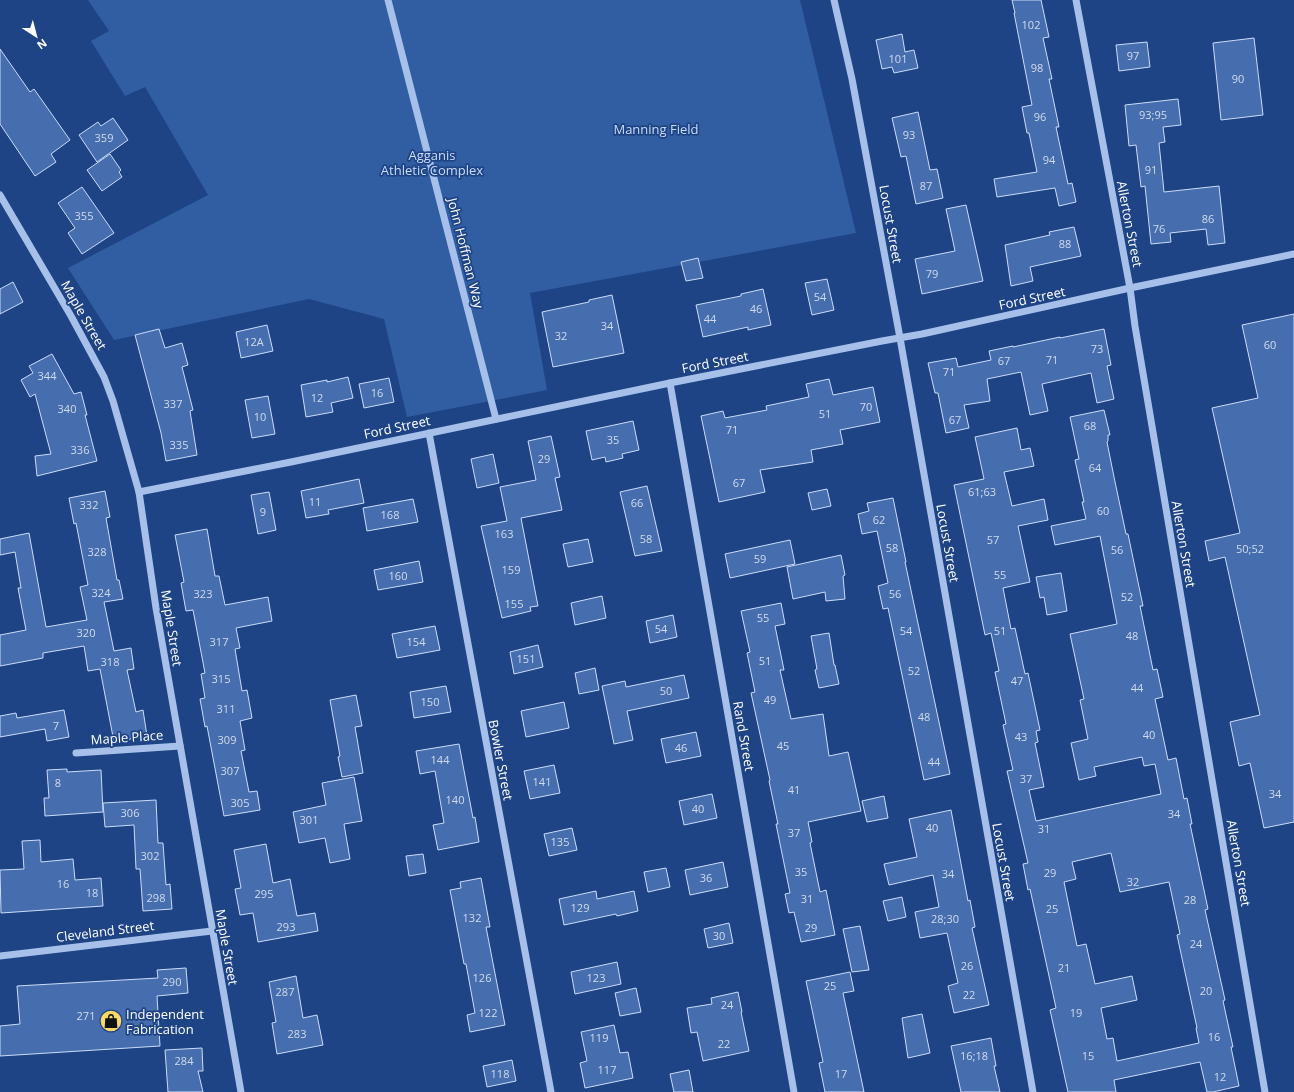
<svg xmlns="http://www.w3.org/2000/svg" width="1294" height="1092" viewBox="0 0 1294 1092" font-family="'Open Sans',sans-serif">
<rect width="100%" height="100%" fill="#1e4486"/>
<polygon fill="#315da3" points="88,0 800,0 856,233 530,293 547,390 407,417 384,319 309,299 114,340 68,268 208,195 145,87 125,96 91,41 109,31"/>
<g fill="#466eaf" stroke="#cbdcf8" fill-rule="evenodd">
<polygon points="1012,0 1041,0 1049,37 1043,38 1052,79 1049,79 1059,127 1056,127 1068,184 1072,183 1076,202 1059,206 1055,188 997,197 994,179 1037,172 1029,133 1027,133 1022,107 1032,105 1014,13 1015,13"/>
<polygon points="902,34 905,52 914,50 918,68 894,73 892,67 882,69 876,40"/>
<polygon points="1254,38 1263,115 1221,120 1213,43"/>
<polygon points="1147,42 1150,67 1119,71 1116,45"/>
<polygon points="0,49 30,92 34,89 70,140 51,154 56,162 35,176 0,124"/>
<polygon points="1178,99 1181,125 1163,127 1165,142 1159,143 1164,192 1219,186 1225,243 1208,245 1206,229 1170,233 1171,242 1151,244 1145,186 1141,187 1136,145 1129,146 1125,105"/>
<polygon points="918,112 930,170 937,169 943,198 916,204 906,156 901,157 892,118"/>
<polygon points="113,118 128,140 97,162 79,135 98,122 101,126"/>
<polygon points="110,154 121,170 119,172 122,177 102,191 87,170"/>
<polygon points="82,187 114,233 82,254 68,233 75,228 58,203"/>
<polygon points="966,205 983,281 922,294 915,259 955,251 946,209"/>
<polygon points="1074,227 1081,256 1030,267 1033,281 1011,286 1005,245 1050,235 1049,232"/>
<polygon points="698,258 703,278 686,281 681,262"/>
<polygon points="827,279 834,310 812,315 805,283"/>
<polygon points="13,282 23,302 0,314 0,289"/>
<polygon points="763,289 771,325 748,330 748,327 703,337 696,305 741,296 741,294"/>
<polygon points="612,295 624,353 553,367 542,312 589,302 589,300"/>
<polygon points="1294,314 1294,822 1264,828 1250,763 1239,766 1230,722 1260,715 1225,557 1209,561 1205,541 1240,533 1212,408 1258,398 1242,325"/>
<polygon points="267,325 273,351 241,358 236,332"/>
<polygon points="159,329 165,348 182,343 188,365 182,367 193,410 190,411 197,455 166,461 161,433 135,335"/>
<polygon points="1104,329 1111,365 1107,366 1114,399 1097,403 1091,373 1042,384 1048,411 1030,415 1021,372 987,379 990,401 964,405 969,428 946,433 938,393 935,393 928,363 956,358 958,367 991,360 989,351 1013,346 1013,347 1060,337 1060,338"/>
<polygon points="52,354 74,394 81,392 87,415 85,415 97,461 37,476 35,456 51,454 35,394 30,397 21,380 33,373 29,366"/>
<polygon points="348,377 353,398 331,403 333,412 306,417 301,385 327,380 327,382"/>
<polygon points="389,378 394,402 364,408 359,384"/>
<polygon points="829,379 833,395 873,387 880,422 840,430 843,444 811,450 813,462 760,470 765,492 719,502 701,416 723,411 725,418 767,410 766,406 809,397 806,384"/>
<polygon points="268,396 275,434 252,438 245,400"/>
<path d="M1104,410L1110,435H1108V441L1107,442L1114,477L1126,534H1128L1143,606H1140L1153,670L1157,669L1163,697L1155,699L1168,760L1176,758L1184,799L1187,798L1192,824H1190L1208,909L1205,910L1225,1000L1223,1001L1233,1047H1231L1239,1086L1213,1092H1207L1200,1062L1114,1080L1116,1092H1068L1050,1010L1056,1008L1030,889L1028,890L1023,864L1028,863L1007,771L1013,770L1003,725L1006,724L995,672L999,671L991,633L985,635L954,485L984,479L975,437L1017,428L1021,450L1030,448L1034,466L1004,472L1012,506L1044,499L1048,520L1018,526L1030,582L1003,588L1011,629L1015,628L1025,674L1028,673L1040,730L1036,731L1038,742L1035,743L1044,787L1029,790L1036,821L1161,794L1155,764L1144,766L1142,757L1094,767L1096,776L1079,780L1071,743L1088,739L1080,700L1084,699L1070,634L1117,624L1100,536L1055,545L1051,526L1086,519L1082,502H1084L1075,460L1079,459L1070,417ZM1111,853L1120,892L1169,882L1180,934L1177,935L1197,1028H1196L1199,1043L1117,1061L1113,1038L1107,1039L1101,1008L1137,1000L1132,976L1095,984L1086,944L1077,946L1064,882L1076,879L1072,862Z"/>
<polygon points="633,421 639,450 622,454 623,458 606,462 605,457 592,460 586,431"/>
<polygon points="551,436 560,477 555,478 562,510 521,518 538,606 530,607 531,611 502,618 481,526 507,521 500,487 536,480 528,441"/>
<polygon points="493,454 499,483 477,488 471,459"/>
<polygon points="359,479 364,503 328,510 329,514 306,518 301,491"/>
<polygon points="647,486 662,551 635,556 620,492"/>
<polygon points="827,489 831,506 812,510 808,493"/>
<polygon points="105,491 110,517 106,518 117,580 119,580 123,599 104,602 114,651 131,648 134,669 127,670 136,712 143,710 147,736 114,742 100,669 88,671 84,646 43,653 43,658 0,666 0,635 26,630 18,588 21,588 15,552 0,555 0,539 29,533 46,627 87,620 80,587 88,585 76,523 74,524 69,498"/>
<polygon points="269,492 276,530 258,534 251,495"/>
<polygon points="893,498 906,562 905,562 950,774 924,780 888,608 883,609 878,586 888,583 877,531 862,534 858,514 869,511 867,503"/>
<polygon points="413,499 418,522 367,531 363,508"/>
<polygon points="207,529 215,576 219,576 225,605 268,597 272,621 236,628 240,648 235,649 242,691 247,690 252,718 240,721 245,750 241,751 249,792 257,791 260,810 224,816 207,726 205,727 200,699 205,698 201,674 205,673 193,610 186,611 181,583 184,582 175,535"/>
<polygon points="588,539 593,562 568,567 563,544"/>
<polygon points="790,540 795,564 730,578 725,554"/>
<polygon points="841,555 845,575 843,576 845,599 826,601 825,592 793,599 787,567"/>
<polygon points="419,561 423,582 378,590 374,570"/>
<polygon points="1061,573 1067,611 1047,615 1044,597 1040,598 1036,577"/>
<polygon points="602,596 606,618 575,625 571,603"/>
<polygon points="781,603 785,624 775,626 784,670 780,670 791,719 823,714 829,756 848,752 861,811 808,822 812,842 810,843 820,892 826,890 835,935 801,942 794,912 789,913 785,894 790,893 776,824 778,824 769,781 770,780 751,693 755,692 747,653 750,652 741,611"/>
<polygon points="673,615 677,637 650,643 646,621"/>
<polygon points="435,626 440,650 397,658 392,634"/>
<polygon points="829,633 834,665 835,665 839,684 819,688 815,670 817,669 811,636"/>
<polygon points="538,645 543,667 514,674 510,652"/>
<polygon points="595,668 599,690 579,694 575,673"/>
<polygon points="684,675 689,698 627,711 633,740 614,744 602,686 625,681 626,687"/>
<polygon points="446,686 451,712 414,718 410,692"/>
<polygon points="356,695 362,726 355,727 363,773 342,777 338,757 340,756 330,700"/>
<polygon points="564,702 569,728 526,737 521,711"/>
<polygon points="64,710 69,737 47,741 45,729 0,737 0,716 16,713 17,718"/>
<polygon points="696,732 701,756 666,763 661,739"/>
<polygon points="459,744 473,818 475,817 479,842 438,850 433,825 444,823 435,771 420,774 416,751"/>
<polygon points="554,765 560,793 530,799 524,771"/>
<polygon points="67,769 67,772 101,770 103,812 45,816 44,798 49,798 47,770"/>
<polygon points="354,777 362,821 344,824 350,859 330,863 325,838 299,843 293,812 326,805 322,783"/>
<polygon points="712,794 717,818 684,825 679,801"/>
<polygon points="884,796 888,818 867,822 862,801"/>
<polygon points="156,800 158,843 163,843 166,885 170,884 172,909 143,911 140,869 136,869 134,825 105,827 103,803"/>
<polygon points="951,810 968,901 970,900 975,927 972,928 989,1005 954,1013 948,986 958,983 947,933 920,938 915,912 939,907 933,875 889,885 884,864 917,857 909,819"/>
<polygon points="572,828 577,850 549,856 544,834"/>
<polygon points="40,840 41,862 73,859 75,880 101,878 103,906 1,913 0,870 24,869 22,841"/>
<polygon points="266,844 273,883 290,879 297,916 315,913 318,931 258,942 253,913 240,915 235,889 241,888 234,850"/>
<polygon points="423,854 426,873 409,876 406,856"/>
<polygon points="723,862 728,887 690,895 685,870"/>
<polygon points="666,868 670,887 648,892 644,872"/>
<polygon points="481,878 490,927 486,927 505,1025 470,1032 467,1015 475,1013 466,964 464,964 450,890 461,888 460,882"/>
<polygon points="596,891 597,899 634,891 638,911 617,916 616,914 564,925 559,899"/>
<polygon points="902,897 906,917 888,921 883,901"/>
<polygon points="729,923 733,943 708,948 704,929"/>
<polygon points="860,926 869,970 852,972 843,929"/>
<polygon points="617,962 621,984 575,994 571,972"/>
<polygon points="186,968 188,993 157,996 160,1046 0,1056 0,1026 20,1024 17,986 158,978 157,970"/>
<polygon points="850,972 854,991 843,993 864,1092 825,1092 819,1063 823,1062 806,981"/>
<polygon points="296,976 303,1018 317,1015 323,1045 277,1054 272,1023 276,1022 269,982"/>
<polygon points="636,988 641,1012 620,1016 615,993"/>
<polygon points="738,992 742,1012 741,1012 749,1051 703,1061 697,1032 691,1033 687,1008 712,1004 711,998"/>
<polygon points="922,1014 930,1053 908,1058 902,1018"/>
<polygon points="614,1025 620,1053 628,1052 633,1078 585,1088 580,1063 587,1061 581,1032"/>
<polygon points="991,1038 996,1066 994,1066 1000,1092 961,1092 951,1046"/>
<polygon points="202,1048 203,1071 198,1071 203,1092 168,1092 165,1050"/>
<polygon points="512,1060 516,1081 487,1087 483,1066"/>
<polygon points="689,1070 693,1092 674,1092 670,1074"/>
</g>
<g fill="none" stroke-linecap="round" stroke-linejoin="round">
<g stroke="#a6c0ea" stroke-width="7">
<polyline points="388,0 496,419"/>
<polyline points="834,0 852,79 900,338 1033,1092"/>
<polyline points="1076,0 1130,288 1135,326 1265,1092"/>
<polyline points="0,195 71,316 104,377 113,401 139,492 156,608 241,1092"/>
<polyline points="670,383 794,1092"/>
<polyline points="429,433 551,1092"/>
<polyline points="139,492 291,462 670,383 882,341 922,334 1130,288 1294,254"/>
<polyline points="76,753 180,746"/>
<polyline points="0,956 212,931"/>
</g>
</g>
<defs>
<g id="shop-disc" transform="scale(1.15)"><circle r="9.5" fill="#fad965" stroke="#1e4486"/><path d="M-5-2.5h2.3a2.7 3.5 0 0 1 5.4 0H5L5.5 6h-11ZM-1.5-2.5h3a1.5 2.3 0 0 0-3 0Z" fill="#111"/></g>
</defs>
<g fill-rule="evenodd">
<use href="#shop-disc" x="111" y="1021"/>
</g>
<g text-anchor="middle" stroke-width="3.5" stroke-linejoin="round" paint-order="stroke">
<g font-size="11" fill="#d1dbeb">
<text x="1031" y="29">102</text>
<text x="1133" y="60">97</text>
<text x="898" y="63">101</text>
<text x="1037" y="72">98</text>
<text x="1238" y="83">90</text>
<text x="1153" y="119">93;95</text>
<text x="1040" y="121">96</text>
<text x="909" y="139">93</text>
<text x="104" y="142">359</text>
<text x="1049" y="164">94</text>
<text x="1151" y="174">91</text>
<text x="926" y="190">87</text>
<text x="84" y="220">355</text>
<text x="1208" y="223">86</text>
<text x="1159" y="233">76</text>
<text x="1065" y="248">88</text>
<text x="932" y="278">79</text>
<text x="820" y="301">54</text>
<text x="756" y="313">46</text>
<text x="710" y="323">44</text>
<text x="607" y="330">34</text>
<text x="561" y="340">32</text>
<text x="254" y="346">12A</text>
<text x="1270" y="349">60</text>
<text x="1097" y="353">73</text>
<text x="1052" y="364">71</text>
<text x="1004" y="365">67</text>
<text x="949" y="376">71</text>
<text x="47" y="380">344</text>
<text x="377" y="397">16</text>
<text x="317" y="402">12</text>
<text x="173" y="408">337</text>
<text x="866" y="411">70</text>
<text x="67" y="413">340</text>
<text x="825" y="418">51</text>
<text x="260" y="421">10</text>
<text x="955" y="424">67</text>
<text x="1090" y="430">68</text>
<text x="732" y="434">71</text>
<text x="613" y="444">35</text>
<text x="179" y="449">335</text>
<text x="80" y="454">336</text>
<text x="544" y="463">29</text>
<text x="1095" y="472">64</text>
<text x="739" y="487">67</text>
<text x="982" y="496">61;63</text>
<text x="315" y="506">11</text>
<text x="637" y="507">66</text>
<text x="89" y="509">332</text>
<text x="1103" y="515">60</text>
<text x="263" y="516">9</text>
<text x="390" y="519">168</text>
<text x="879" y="524">62</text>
<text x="504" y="538">163</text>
<text x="646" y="543">58</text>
<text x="993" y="544">57</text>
<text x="892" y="552">58</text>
<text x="1250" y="553">50;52</text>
<text x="1117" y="554">56</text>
<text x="97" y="556">328</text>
<text x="760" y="563">59</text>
<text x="511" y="574">159</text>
<text x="1000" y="579">55</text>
<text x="398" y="580">160</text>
<text x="101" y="597">324</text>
<text x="203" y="598">323</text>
<text x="895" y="598">56</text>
<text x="1127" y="601">52</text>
<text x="514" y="608">155</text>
<text x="763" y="622">55</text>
<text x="661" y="633">54</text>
<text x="906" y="635">54</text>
<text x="1000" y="635">51</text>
<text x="86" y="637">320</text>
<text x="1132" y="640">48</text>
<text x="219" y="646">317</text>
<text x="416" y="646">154</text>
<text x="526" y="663">151</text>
<text x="765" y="665">51</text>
<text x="110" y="666">318</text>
<text x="914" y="675">52</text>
<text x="221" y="683">315</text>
<text x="1017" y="685">47</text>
<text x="1137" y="692">44</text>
<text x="666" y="695">50</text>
<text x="770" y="704">49</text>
<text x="430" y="706">150</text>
<text x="226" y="713">311</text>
<text x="924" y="721">48</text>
<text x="56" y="730">7</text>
<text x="1149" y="739">40</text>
<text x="1021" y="741">43</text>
<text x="227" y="744">309</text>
<text x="783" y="750">45</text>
<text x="681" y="752">46</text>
<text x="440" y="764">144</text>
<text x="934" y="766">44</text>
<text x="230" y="775">307</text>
<text x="1026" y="783">37</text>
<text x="542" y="786">141</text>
<text x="58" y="787">8</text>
<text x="794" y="794">41</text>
<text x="1275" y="798">34</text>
<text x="455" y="804">140</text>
<text x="240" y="807">305</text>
<text x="698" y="813">40</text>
<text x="130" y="817">306</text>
<text x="1174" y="818">34</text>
<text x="309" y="824">301</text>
<text x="932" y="832">40</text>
<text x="1044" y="833">31</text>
<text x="794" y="837">37</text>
<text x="560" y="846">135</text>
<text x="150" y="860">302</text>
<text x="801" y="876">35</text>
<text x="1050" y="877">29</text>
<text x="948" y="878">34</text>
<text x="706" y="882">36</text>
<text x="1133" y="886">32</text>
<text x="63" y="888">16</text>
<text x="92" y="897">18</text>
<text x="264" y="898">295</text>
<text x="156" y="902">298</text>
<text x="807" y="903">31</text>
<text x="1190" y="904">28</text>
<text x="580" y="912">129</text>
<text x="1052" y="913">25</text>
<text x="472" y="922">132</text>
<text x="945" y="923">28;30</text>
<text x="286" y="931">293</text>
<text x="811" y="932">29</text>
<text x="719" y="940">30</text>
<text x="1196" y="948">24</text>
<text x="967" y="970">26</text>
<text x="1064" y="972">21</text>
<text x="482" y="982">126</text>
<text x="596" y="982">123</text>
<text x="172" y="986">290</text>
<text x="830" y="990">25</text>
<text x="1206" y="995">20</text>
<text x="285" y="996">287</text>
<text x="969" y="999">22</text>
<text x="727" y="1009">24</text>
<text x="488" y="1017">122</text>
<text x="1076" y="1017">19</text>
<text x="86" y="1020">271</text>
<text x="297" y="1038">283</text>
<text x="1214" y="1041">16</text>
<text x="599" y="1042">119</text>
<text x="724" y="1048">22</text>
<text x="974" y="1060">16;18</text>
<text x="1088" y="1060">15</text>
<text x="184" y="1065">284</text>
<text x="607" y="1074">117</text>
<text x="500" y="1078">118</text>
<text x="841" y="1078">17</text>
<text x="1220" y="1081">12</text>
</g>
<g font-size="13" fill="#cbdcf8" stroke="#1e4486">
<text x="656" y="134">Manning Field</text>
<text x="432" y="160">Agganis<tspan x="432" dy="15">Athletic Complex</tspan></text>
</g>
<g font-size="13" fill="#fff" stroke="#1e4486">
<text transform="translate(891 224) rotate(80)" y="5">Locust Street</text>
<text transform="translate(1130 224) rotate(79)" y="5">Allerton Street</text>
<text transform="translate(466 253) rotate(76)" y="5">John Hoffman Way</text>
<text transform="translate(1032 298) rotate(-12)" y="5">Ford Street</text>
<text transform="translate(84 315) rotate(60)" y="5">Maple Street</text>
<text transform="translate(715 362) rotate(-11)" y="5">Ford Street</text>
<text transform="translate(397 427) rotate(-12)" y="5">Ford Street</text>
<text transform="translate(948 543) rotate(80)" y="5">Locust Street</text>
<text transform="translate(1184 544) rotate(80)" y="5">Allerton Street</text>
<text transform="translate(172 628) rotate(81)" y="5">Maple Street</text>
<text transform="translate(744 736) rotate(80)" y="5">Rand Street</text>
<text transform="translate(127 737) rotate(-4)" y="5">Maple Place</text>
<text transform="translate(501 760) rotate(79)" y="5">Bowler Street</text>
<text transform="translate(1004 862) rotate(80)" y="5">Locust Street</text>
<text transform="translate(1239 863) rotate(80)" y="5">Allerton Street</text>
<text transform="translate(105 931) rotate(-7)" y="5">Cleveland Street</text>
<text transform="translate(227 947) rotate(80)" y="5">Maple Street</text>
</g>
<g font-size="13" fill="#fff" stroke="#1e4486" text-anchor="start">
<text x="126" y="1019">Independent<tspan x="126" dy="15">Fabrication</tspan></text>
</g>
</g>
<g transform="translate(36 36) rotate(144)" stroke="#1e4486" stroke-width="3" paint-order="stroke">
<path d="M0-3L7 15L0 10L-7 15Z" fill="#ffffff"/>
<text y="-6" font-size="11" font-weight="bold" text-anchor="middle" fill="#ffffff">N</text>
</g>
</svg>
